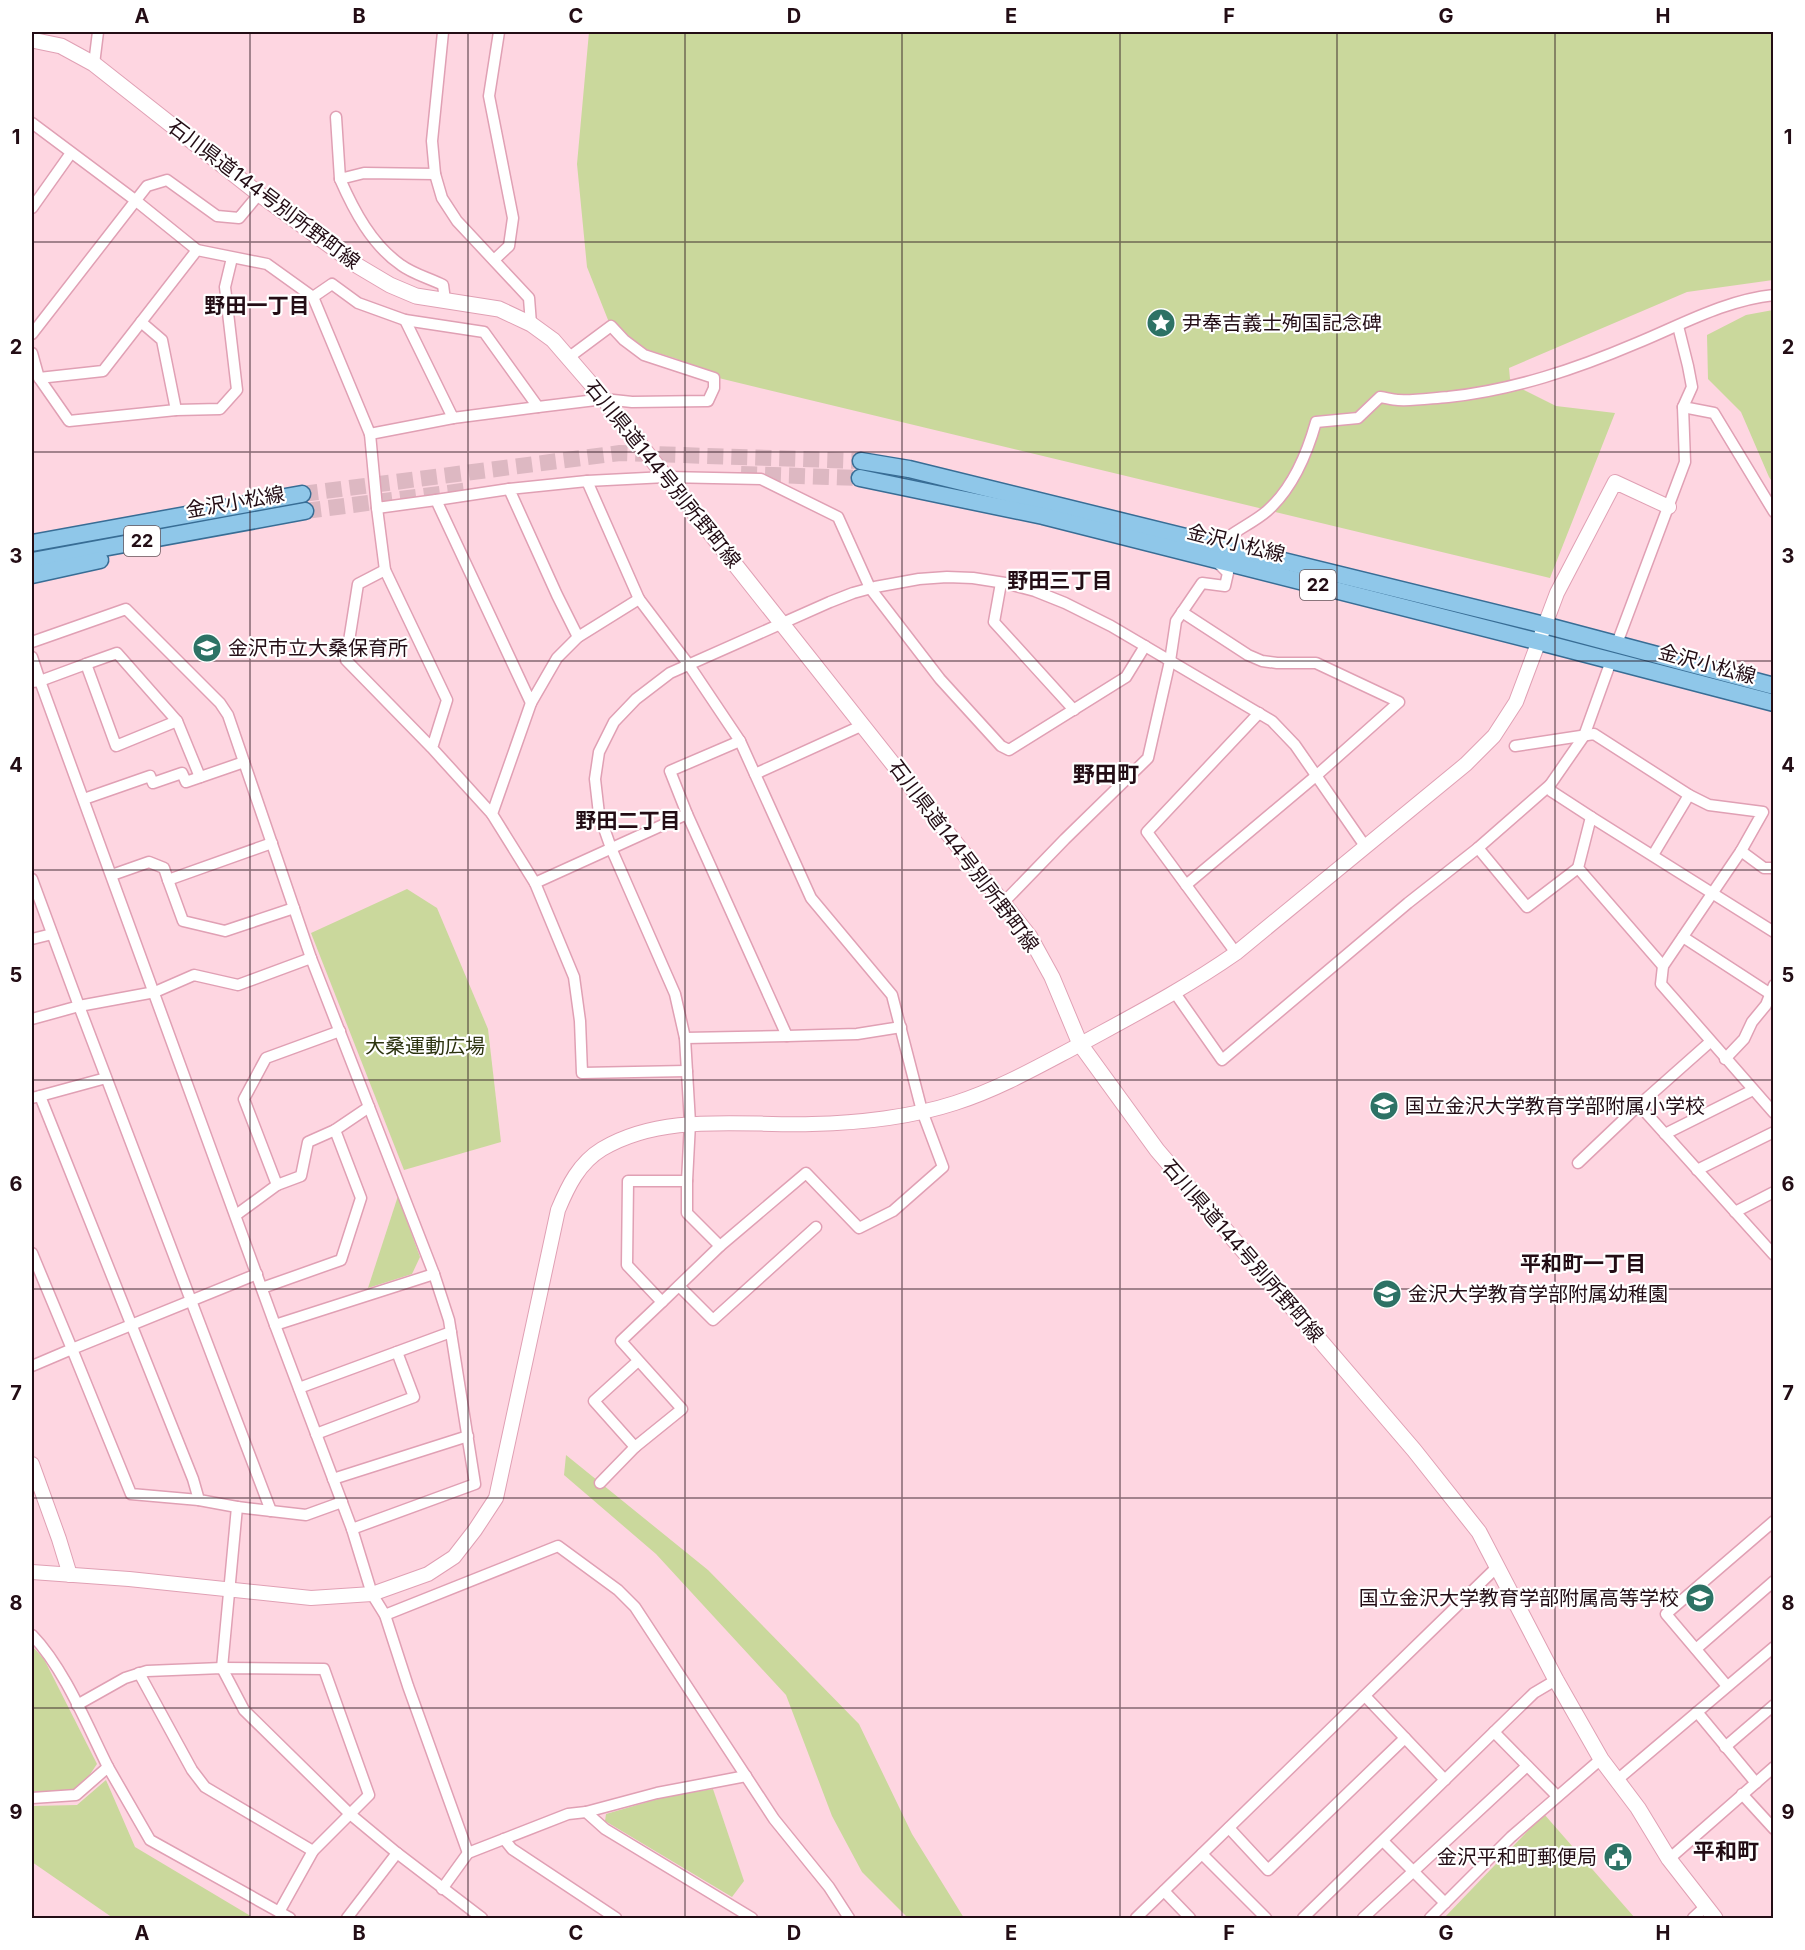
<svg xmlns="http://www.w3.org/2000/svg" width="1805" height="1950" viewBox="0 0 1805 1950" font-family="Inter,'Noto Sans JP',sans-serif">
<rect width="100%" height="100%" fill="#fed6e1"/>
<g fill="#cad89c">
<polygon points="589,32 1773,32 1773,280 1687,292 1509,368 1510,379 1524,390 1556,406 1615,413 1550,578 698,373 677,359 616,340 587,267 577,164"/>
<polygon points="1773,310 1774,310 1773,483 1769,477 1741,412 1708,379 1707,335 1746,315"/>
<polygon points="407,889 437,908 488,1029 501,1142 404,1170 311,933"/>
<polygon points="398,1196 420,1257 412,1274 368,1288"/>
<polygon points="566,1455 708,1570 859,1724 912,1834 964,1918 908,1918 862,1872 832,1816 786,1695 656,1554 564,1475"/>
<polygon points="32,1646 44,1659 97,1764 76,1795 32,1798"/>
<polygon points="106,1780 135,1847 254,1918 113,1918 32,1862 32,1806 77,1805"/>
<polygon points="713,1789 744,1881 732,1897 605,1821 606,1814 668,1796"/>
<polygon points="1544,1814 1635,1918 1444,1918"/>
</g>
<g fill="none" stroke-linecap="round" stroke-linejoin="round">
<g stroke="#ddb8c2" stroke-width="16" stroke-dasharray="16 8" stroke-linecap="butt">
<polyline points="741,474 860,478"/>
<polyline points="302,494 620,453 861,461"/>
<polyline points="305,511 470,490"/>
</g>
<g stroke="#e0a0b4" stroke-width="13">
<g id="minor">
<polyline points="443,32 432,141 435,174 442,198 457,221 529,298 531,324"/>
<polyline points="94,64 98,32"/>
<polyline points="336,117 340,179 364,173 435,174"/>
<polyline points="32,123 135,200 197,250 267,264 313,297 332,284 358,303 405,320 484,332 538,407 604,399 632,402 708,401 714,388 714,378 644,355 624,340 611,326 568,358"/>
<path d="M340,179C354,211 372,245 401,265C413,274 429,278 443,285L445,300"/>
<polyline points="32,208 71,153"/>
<polyline points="494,260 509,246 513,218 489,96 499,32"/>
<polyline points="313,297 370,434 453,418"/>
<polyline points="405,320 453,418 538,407"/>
<polyline points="141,322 162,340 176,410"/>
<polyline points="32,334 147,186 167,180 217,216 239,218 259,194"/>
<polyline points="32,353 39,378 69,421 176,410 220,409 237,390 225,287 232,258"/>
<polyline points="39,378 103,371 197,250"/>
<polyline points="1683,407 1714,413 1774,512"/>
<polyline points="370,434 377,508 436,500 531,703 557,658 578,637 639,599 689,665 740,741 811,898 892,995 922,1111 943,1167 893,1211 859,1228 806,1173 720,1246"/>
<polyline points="587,481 666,477 761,479 838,517 870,588 940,679 1001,746 1009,750 1126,677 1145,646"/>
<polyline points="436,500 509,489"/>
<polyline points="377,508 385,570"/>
<path d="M1217,546C1231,532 1252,524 1267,511C1292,489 1307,454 1316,422L1358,418L1380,397C1387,398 1392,400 1398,400C1415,401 1432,398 1448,397C1514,390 1576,369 1637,343C1681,325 1725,300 1774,295"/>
<polyline points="1001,583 994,622 1074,710"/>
<polyline points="1182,612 1248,655 1262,661 1277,663 1316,663 1399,702 1317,775 1186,885"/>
<polyline points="578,637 557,595 509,489 587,481 639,599"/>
<polyline points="32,642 126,609 220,703 228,715 311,958 434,1274 449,1320 475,1484 352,1529"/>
<polyline points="1616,646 1685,462 1683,407 1692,387 1688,366 1678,326"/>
<polyline points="32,657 40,681 86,664 116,746 177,721 200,777"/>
<polyline points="86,664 117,653 177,721"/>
<polyline points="32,682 40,681 275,1325 352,1529 372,1594 385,1615 408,1686 468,1853 568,1814 586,1812 605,1829 752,1918"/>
<polyline points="531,703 492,814 535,883 687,814 670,771 740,741"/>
<polyline points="1515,746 1594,734 1689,795 1709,805 1763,812 1741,851"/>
<polyline points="432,748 346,660 358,584 385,570 447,700 432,748 492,814"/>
<polyline points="755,774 863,725"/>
<polyline points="1550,785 1478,848 1527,907 1578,868"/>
<polyline points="84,799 150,776 153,783 182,773 186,782 244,762"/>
<polyline points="687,814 787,1036 857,1034 901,1027"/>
<polyline points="1591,817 1551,791 1550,785 1584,736 1611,661"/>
<polyline points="1653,855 1689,795"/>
<polyline points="1774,868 1764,868 1741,851 1663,966 1661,984 1774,1113"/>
<polyline points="112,875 149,862 164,868 168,880 272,843"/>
<polyline points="32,879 79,1006 32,1019"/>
<polyline points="168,880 183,921 225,931 294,908"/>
<polyline points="535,883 574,977 580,1021 582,1073 687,1071"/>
<polyline points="1003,903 1065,839 1148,758 1170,661 1176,621 1202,583 1225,586 1228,573 1217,562"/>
<polyline points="1683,937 1769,993"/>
<polyline points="32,939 52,934"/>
<polyline points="1236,953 1147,832 1259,713"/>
<polyline points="1663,966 1578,868 1591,817 1774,932"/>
<polyline points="1175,993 1222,1060 1408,903 1478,848"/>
<polyline points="685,1038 787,1036"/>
<polyline points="1725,1059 1744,1039 1752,1022 1766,1005 1774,985"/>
<polyline points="40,1096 106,1078"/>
<polyline points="32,1098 40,1096 193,1479 199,1500 237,1507 222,1668 244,1710 350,1814 397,1853 482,1918"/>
<polyline points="1639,1105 1710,1042"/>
<polyline points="1665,1134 1753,1090"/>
<polyline points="1578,1163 1639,1105 1774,1255"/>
<polyline points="1697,1170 1774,1132"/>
<polyline points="277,1185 301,1176 308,1142 335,1130"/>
<polyline points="1735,1212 1774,1192"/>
<polyline points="236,1215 277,1185 244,1099 266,1058 340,1031"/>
<polyline points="32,1253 72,1349 32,1366"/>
<polyline points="679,1286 713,1320 816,1227"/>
<polyline points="262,1288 341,1260 361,1198 335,1130 369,1107"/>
<polyline points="662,1302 720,1246 687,1213 687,1181"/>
<polyline points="275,1325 434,1274"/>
<polyline points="638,1361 594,1401 635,1447 682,1409 621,1341 662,1302 627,1265 628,1181 687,1181 690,1123 685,1038 675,994 611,848 599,814 595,779 599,752 614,722 636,699 670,673 830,602 853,593 875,587 919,579 947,577 973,578 1005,583 1035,591 1065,603 1111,626 1272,721 1295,745 1365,846"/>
<polyline points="299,1388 451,1332"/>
<polyline points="316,1434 414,1397 397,1352"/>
<polyline points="333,1479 468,1436"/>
<polyline points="600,1483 635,1447"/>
<polyline points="199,1500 131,1494 72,1349 257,1274"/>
<polyline points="237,1507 306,1515 342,1502"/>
<polyline points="271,1511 79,1006 155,992 194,975 238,985 311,958"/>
<polyline points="385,1615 558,1546 618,1590 635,1607 774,1819 829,1887 849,1918"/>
<path d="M32,1635C64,1668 87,1725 108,1767"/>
<polyline points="1696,1649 1774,1581"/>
<polyline points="139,1673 192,1770 205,1787 313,1851"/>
<polyline points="1727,1686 1666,1614 1774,1521"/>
<polyline points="1365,1696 1445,1780"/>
<polyline points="77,1705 125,1678 147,1671 222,1668 324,1669 369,1795 313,1851 279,1912"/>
<polyline points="1697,1712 1756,1783"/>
<polyline points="1494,1732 1557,1796"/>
<polyline points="1725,1747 1774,1705"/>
<polyline points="1617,1780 1774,1647"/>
<polyline points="1742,1794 1774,1829"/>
<polyline points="32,1798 76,1795 108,1767 150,1840 290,1918"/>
<polyline points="586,1812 657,1793 746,1776"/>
<polyline points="1229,1828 1268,1870 1405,1738"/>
<polyline points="504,1839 512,1849 616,1918"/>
<polyline points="1383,1841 1445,1903"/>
<polyline points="1202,1854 1266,1918"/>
<polyline points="1669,1859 1774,1767"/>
<polyline points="442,1889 468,1853"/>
<polyline points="1164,1891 1190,1918"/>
<polyline points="347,1918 397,1853"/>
<polyline points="1136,1918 1497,1567"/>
<polyline points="1303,1918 1534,1693 1556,1680"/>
<polyline points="1363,1918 1527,1766"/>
<polyline points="1430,1918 1511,1837 1601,1759"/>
<polyline points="1693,1918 1705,1907"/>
</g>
</g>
<g stroke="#e0a0b4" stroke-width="16">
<g id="tertiary">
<polyline points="32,1464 59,1539 70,1575"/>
<path d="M32,1572L129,1579L311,1598L372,1594L428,1574L454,1557L475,1530L496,1498L558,1210C568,1186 579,1163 602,1149C664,1112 743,1126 812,1124C857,1123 912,1117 955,1103C999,1089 1039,1066 1079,1045C1132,1016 1186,988 1236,953L1466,764L1494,736L1516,702L1557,593L1615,482L1669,507"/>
</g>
</g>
<g stroke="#e0a0b4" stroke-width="17">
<polyline id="secondary" points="32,40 61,46 94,64 259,194 358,266 390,285 416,296 499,309 531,324 553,340 604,399 1030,937 1052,977 1080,1044 1157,1150 1414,1450 1479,1532 1556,1680 1601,1759 1638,1808 1669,1859 1715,1918"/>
</g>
<g stroke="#386d95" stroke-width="19">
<g id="primary">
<polyline points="861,461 909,469 1544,625 1774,686"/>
<polyline points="860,478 1043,516 1540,642 1774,703"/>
<polyline points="32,543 302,494"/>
<polyline points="32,561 305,511"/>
<polyline points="32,575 100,560"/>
</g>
</g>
<use href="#minor" stroke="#fff" stroke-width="10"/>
<use href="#tertiary" stroke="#fff" stroke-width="14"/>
<use href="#secondary" stroke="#fff" stroke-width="15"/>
<use href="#primary" stroke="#8fc7e9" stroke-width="16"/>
</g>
<path fill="none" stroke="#230d15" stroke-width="1.5" stroke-opacity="0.55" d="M250,32V1918M468,32V1918M685,32V1918M902,32V1918M1120,32V1918M1337,32V1918M1555,32V1918M32,242H1774M32,452H1774M32,661H1774M32,870H1774M32,1080H1774M32,1289H1774M32,1498H1774M32,1708H1774"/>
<defs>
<g id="sight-disc" transform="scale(1.5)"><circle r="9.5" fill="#2d7265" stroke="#fff"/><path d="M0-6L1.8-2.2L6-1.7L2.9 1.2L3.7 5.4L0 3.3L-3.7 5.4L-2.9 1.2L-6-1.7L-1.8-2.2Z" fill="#fff"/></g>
<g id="school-disc" transform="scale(1.5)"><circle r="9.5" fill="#2d7265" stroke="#fff"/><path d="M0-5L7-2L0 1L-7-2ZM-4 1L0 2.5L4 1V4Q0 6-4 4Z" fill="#fff"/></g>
<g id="civic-disc" transform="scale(1.5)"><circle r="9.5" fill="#2d7265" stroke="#fff"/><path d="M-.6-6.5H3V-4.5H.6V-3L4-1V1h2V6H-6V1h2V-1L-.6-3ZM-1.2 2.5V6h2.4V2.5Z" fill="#fff"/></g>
</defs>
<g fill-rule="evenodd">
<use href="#sight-disc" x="1161" y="323"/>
<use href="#school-disc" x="207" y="648"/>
<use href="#school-disc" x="1384" y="1106"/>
<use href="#school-disc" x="1387" y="1294"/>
<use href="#school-disc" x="1700" y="1598"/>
<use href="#civic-disc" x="1618" y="1857"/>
</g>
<g text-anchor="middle" stroke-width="4.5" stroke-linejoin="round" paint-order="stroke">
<g fill="#fff" stroke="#65565b" stroke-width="1.5">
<rect x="124" y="526" width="36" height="30" rx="4.5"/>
<rect x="1300" y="570" width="36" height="30" rx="4.5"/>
</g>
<g font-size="18" font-weight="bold" fill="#230d15">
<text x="142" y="547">22</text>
<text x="1318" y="591">22</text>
</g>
<g font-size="20" fill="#230d15" stroke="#fff">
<text transform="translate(264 194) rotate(37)" y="7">石川県道144号別所野町線</text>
<text transform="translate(663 474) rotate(51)" y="7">石川県道144号別所野町線</text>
<text transform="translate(235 502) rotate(-10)" y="7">金沢小松線</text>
<text transform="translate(1236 543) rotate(14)" y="7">金沢小松線</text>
<text transform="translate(1707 664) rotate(15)" y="7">金沢小松線</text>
<text transform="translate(964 856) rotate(53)" y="7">石川県道144号別所野町線</text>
<text transform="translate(1243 1251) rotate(49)" y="7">石川県道144号別所野町線</text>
</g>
<g font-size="20" fill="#230d15" stroke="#fff" text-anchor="start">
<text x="1182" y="330">尹奉吉義士殉国記念碑</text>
<text x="228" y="655">金沢市立大桑保育所</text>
<text x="1405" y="1113">国立金沢大学教育学部附属小学校</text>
<text x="1408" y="1301">金沢大学教育学部附属幼稚園</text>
<text x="1679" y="1605" text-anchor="end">国立金沢大学教育学部附属高等学校</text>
<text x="1597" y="1864" text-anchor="end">金沢平和町郵便局</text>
</g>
<g font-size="20" fill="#2c330f" stroke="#fff">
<text x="425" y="1053">大桑運動広場</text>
</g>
<g font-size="21" font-weight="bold" fill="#230d15" stroke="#fff">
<text x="257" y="313">野田一丁目</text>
<text x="1060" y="588">野田三丁目</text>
<text x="628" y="828">野田二丁目</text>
<text x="1583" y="1271">平和町一丁目</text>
</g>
<g font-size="22" font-weight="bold" fill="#230d15" stroke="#fff">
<text x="1106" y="782">野田町</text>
<text x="1726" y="1859">平和町</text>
</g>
</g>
<rect width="1805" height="1950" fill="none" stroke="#ffffff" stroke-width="66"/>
<rect x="33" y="33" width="1739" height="1884" fill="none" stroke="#230d15" stroke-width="2"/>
<g font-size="20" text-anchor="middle" font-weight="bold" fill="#230d15">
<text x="142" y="23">A</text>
<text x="359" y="23">B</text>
<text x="576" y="23">C</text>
<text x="794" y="23">D</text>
<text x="1011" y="23">E</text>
<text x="1229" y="23">F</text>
<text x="1446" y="23">G</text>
<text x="1663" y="23">H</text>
<text x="16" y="144">1</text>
<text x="1788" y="144">1</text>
<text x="16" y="354">2</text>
<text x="1788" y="354">2</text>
<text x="16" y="563">3</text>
<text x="1788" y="563">3</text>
<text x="16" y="772">4</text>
<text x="1788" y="772">4</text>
<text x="16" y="982">5</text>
<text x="1788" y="982">5</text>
<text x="16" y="1191">6</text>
<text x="1788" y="1191">6</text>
<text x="16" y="1400">7</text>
<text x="1788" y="1400">7</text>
<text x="16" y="1610">8</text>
<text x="1788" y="1610">8</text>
<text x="16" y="1819">9</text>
<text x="1788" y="1819">9</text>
<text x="142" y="1940">A</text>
<text x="359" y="1940">B</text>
<text x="576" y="1940">C</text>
<text x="794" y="1940">D</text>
<text x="1011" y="1940">E</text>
<text x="1229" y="1940">F</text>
<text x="1446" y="1940">G</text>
<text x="1663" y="1940">H</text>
</g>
</svg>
